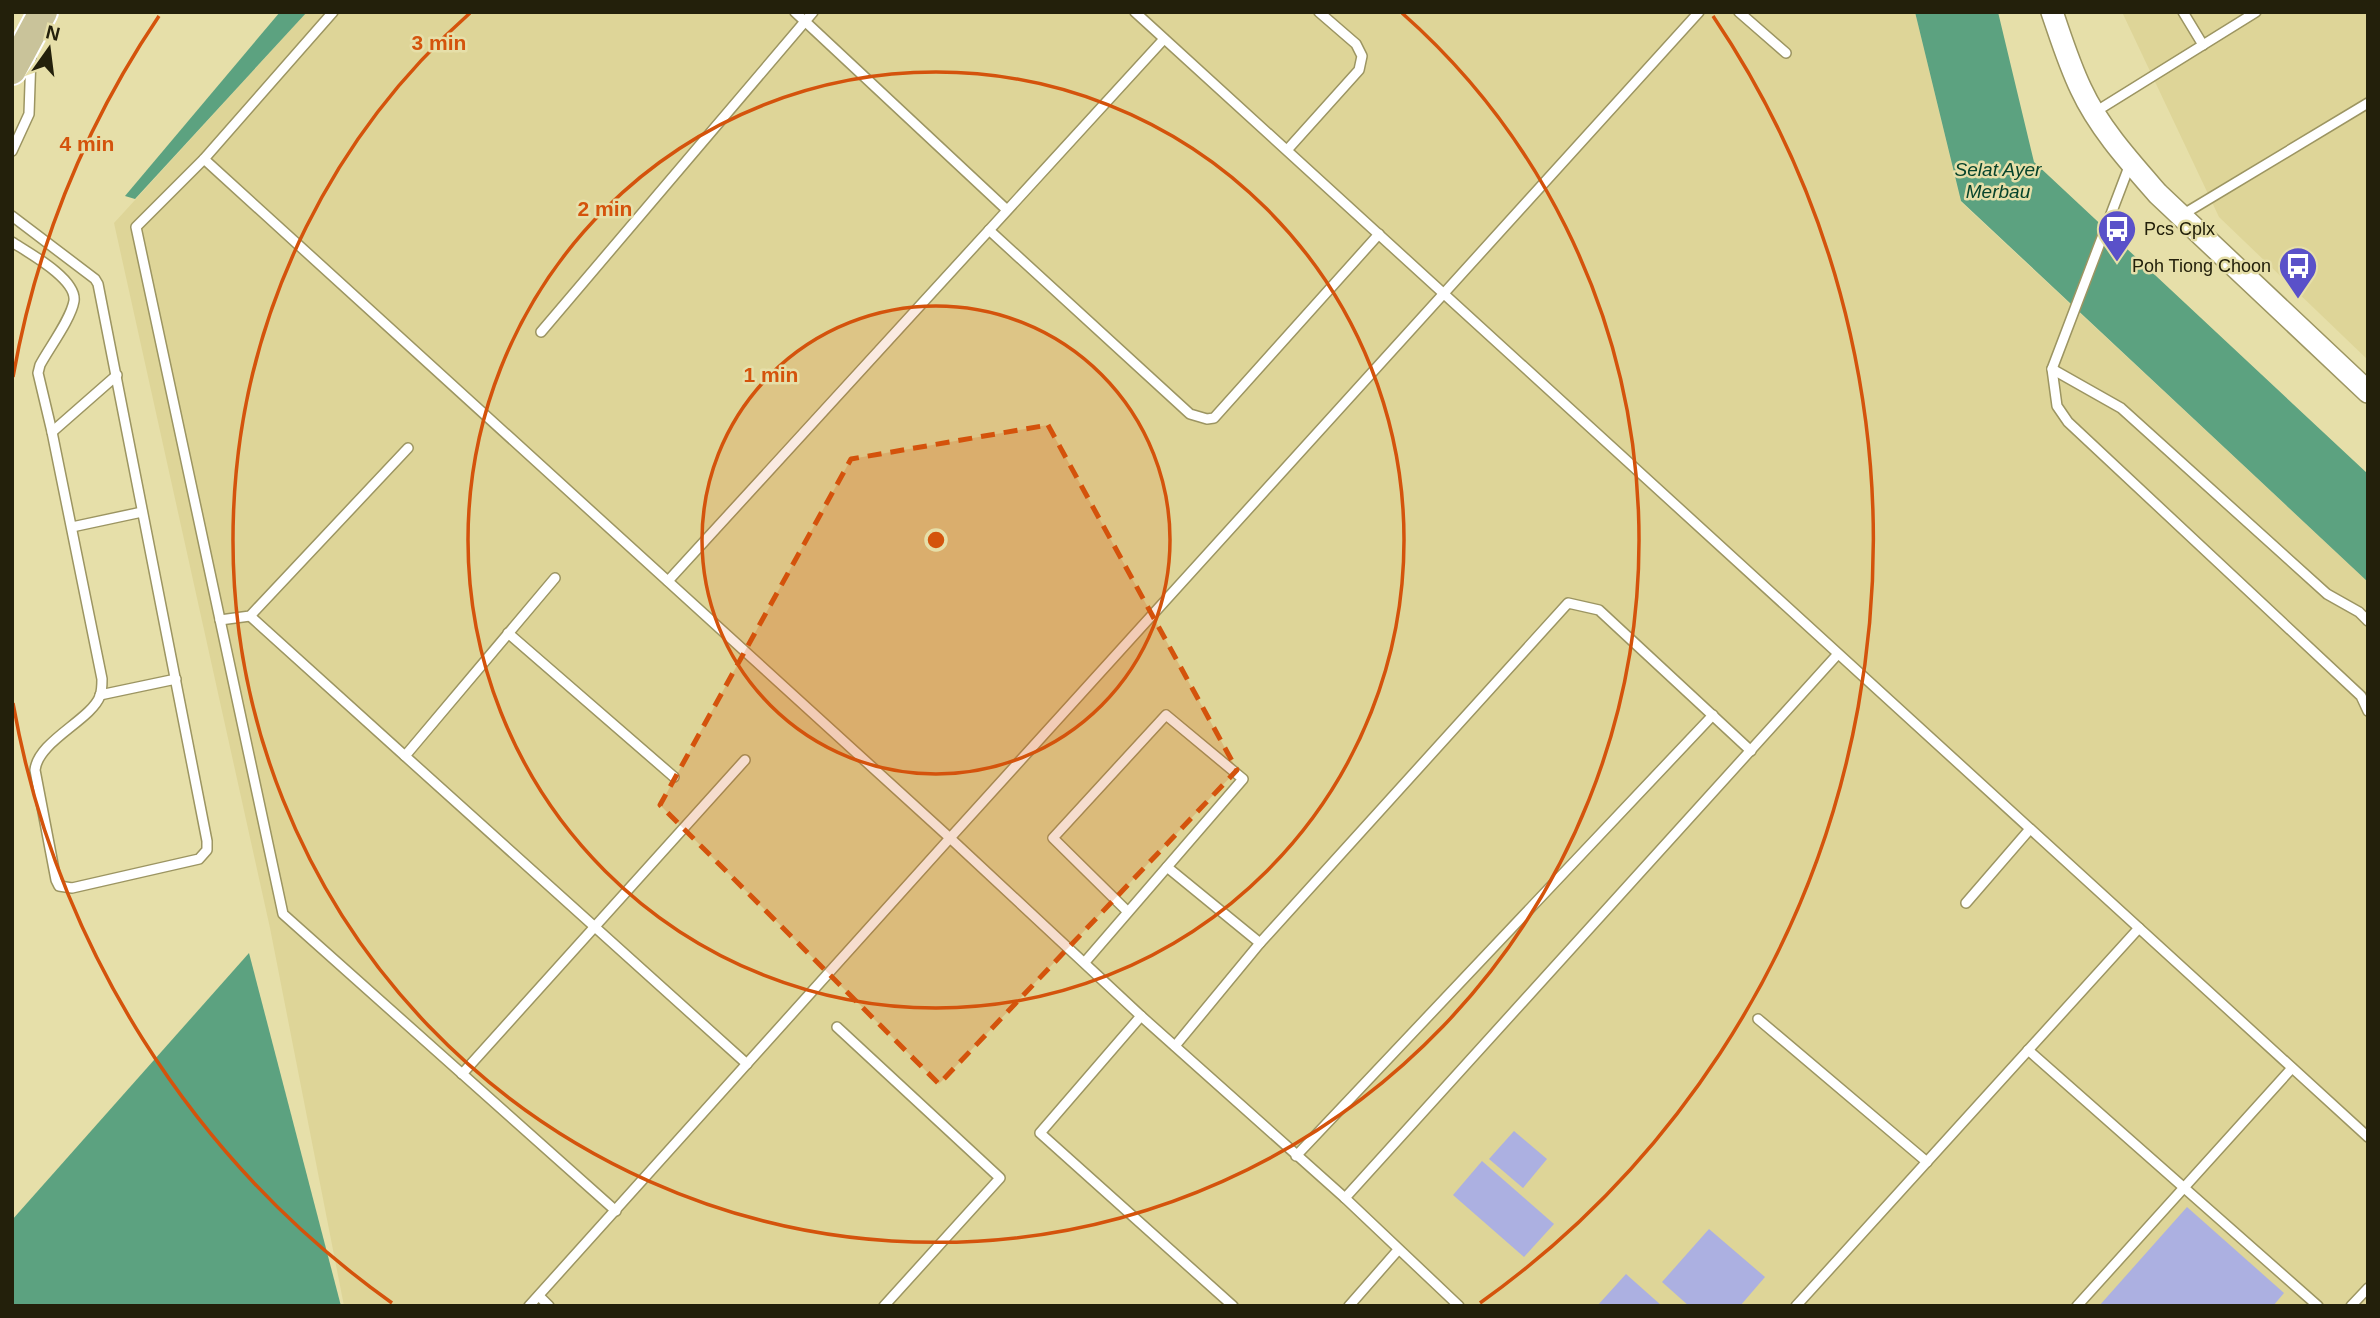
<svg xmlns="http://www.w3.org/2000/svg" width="2380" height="1318" viewBox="0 0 2380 1318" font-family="Arial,sans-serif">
<rect width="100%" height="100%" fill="#e6dfa9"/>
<g fill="#ded598">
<polygon points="307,12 1915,12 1961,202 2368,582 2368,1306 344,1306 270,928 114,223"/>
<polygon points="2122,12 2368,12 2368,360 2219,217"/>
</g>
<g fill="#5ca280">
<polygon points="280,12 307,12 135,199 125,196"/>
<polygon points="1915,12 1998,12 2034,162 2368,474 2368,582 1961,201"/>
<polygon points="249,953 341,1306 12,1306 12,1220"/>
</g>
<g fill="#acb0e1">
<polygon points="1514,1131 1547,1159 1523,1188 1489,1159"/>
<polygon points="1482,1161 1554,1224 1524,1257 1453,1195"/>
<polygon points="2187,1207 2284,1293 2273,1306 2099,1306"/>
<polygon points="1709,1229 1765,1277 1740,1306 1689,1306 1662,1282"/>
<polygon points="1626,1274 1662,1306 1597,1306"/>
</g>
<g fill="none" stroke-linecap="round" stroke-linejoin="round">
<g stroke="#9c9562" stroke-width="12">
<g id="service">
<polyline points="333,12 204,159 136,227 283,914 616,1211"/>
<polyline points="795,12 1007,210"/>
<polyline points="1135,12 2368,1137"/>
<polyline points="1739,12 1786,53"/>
<polyline points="2183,12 2203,45"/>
<polyline points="2095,112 2256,12"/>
<polyline points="1288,149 1359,70 1362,56 1356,44 1319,12"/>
<polyline points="12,151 29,114 31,55"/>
<polyline points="204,159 950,838 1141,1016 1345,1198 1459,1306"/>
<polyline points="2130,164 2052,369 2057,406 2068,422 2361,696 2368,711"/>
<polyline points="2182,215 2368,103"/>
<path d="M12,216L95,279L98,284L207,841V850L199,859L72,888L59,886L56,880L35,770C38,741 91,720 100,696C102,691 102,684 102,679L52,432L38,373L40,365C49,348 71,319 74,301C77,279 29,253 12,242"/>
<polyline points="989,230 1190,414 1207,419 1214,418 1379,234"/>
<polyline points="541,332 813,12"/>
<polyline points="2052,369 2121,408 2327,594 2359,612 2368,621"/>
<polyline points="52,432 117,375"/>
<polyline points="72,527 142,512"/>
<polyline points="668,581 1164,39"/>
<polyline points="250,616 405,756 555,578"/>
<polyline points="220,620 250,616 408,448"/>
<polyline points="508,633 674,777"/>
<polyline points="100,695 176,679"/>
<polyline points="405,756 747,1064"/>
<polyline points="1167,867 1260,943"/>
<polyline points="1966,903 2030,829"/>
<polyline points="1085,962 1243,779 1166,715 1053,838 1128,912"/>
<polyline points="1141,1016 1040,1133 1233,1306"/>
<polyline points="1758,1019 1927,1162"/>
<polyline points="837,1027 1000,1178 884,1306"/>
<polyline points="1175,1046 1260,943 1568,603 1599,610 1751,751"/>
<polyline points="2028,1050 2318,1306"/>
<polyline points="462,1074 745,760"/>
<polyline points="1296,1156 1713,715"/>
<polyline points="1345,1198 1837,655"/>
<polyline points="539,1296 549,1306"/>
<polyline points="529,1306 950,838 1699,12"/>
<polyline points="1349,1306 1398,1250"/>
<polyline points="1796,1306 2139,928"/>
<polyline points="2077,1306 2292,1068"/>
<polyline points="2351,1306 2368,1288"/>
</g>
</g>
<g stroke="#9c9562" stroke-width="24">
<path id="tertiary" d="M2052,12C2061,38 2069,64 2081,89C2099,128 2130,162 2158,194L2368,392"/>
</g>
<g stroke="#fff" stroke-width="32">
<polyline id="primary" points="12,70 43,12"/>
</g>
<use href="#service" stroke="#fff" stroke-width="9"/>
<use href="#tertiary" stroke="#fff" stroke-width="21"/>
<use href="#primary" stroke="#c9c39a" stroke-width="28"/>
</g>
<path fill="#d4530c" fill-opacity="0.2" stroke="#d4530c" stroke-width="5" stroke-dasharray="14 9" stroke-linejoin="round" d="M1048,425L1237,770L939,1084L660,805L851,459Z"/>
<circle cx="936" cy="540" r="234" fill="#d4530c" fill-opacity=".12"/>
<g fill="none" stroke="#d4530c" stroke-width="3.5">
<circle cx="936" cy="540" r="234"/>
<circle cx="936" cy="540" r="468"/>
<path d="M1402 13A703 703 0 1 1 470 13"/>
<path d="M392 1303A937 937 0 0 1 13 703M13 377A937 937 0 0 1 159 16M1713 16A937 937 0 0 1 1480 1303"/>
</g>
<defs>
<g id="bus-pin" transform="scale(2.0125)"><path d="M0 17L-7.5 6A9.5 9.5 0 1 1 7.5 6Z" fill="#5a51c9" stroke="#e6dfa9"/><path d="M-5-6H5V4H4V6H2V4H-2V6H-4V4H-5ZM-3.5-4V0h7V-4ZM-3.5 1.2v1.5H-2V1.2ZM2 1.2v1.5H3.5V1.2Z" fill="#fff"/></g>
</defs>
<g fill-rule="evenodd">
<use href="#bus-pin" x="2117" y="229"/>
<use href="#bus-pin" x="2298" y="266"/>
</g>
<g text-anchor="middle" stroke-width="5" stroke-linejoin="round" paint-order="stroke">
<g font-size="18" fill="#23200b" stroke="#e6dfa9" text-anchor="start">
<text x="2144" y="235">Pcs Cplx</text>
<text x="2271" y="272" text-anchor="end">Poh Tiong Choon</text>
</g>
<g font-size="19" font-style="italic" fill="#06432b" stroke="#e6dfa9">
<text x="1998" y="176">Selat Ayer<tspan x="1998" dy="22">Merbau</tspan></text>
</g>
</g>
<circle cx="936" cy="540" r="10" fill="#d4530c" stroke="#e6dfa9" stroke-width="3.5"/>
<g font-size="21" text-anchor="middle" font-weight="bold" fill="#d4530c" stroke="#e6dfa9" stroke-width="5" stroke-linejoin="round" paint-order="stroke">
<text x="439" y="50">3 min</text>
<text x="87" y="151">4 min</text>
<text x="605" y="216">2 min</text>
<text x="771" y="382">1 min</text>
</g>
<rect width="2380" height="1318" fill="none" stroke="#23200b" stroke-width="28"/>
<g transform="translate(49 49) rotate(14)" stroke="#e6dfa9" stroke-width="5" paint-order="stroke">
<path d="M0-5L12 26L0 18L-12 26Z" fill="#23200b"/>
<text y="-10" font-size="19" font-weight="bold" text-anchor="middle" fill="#23200b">N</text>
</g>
</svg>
